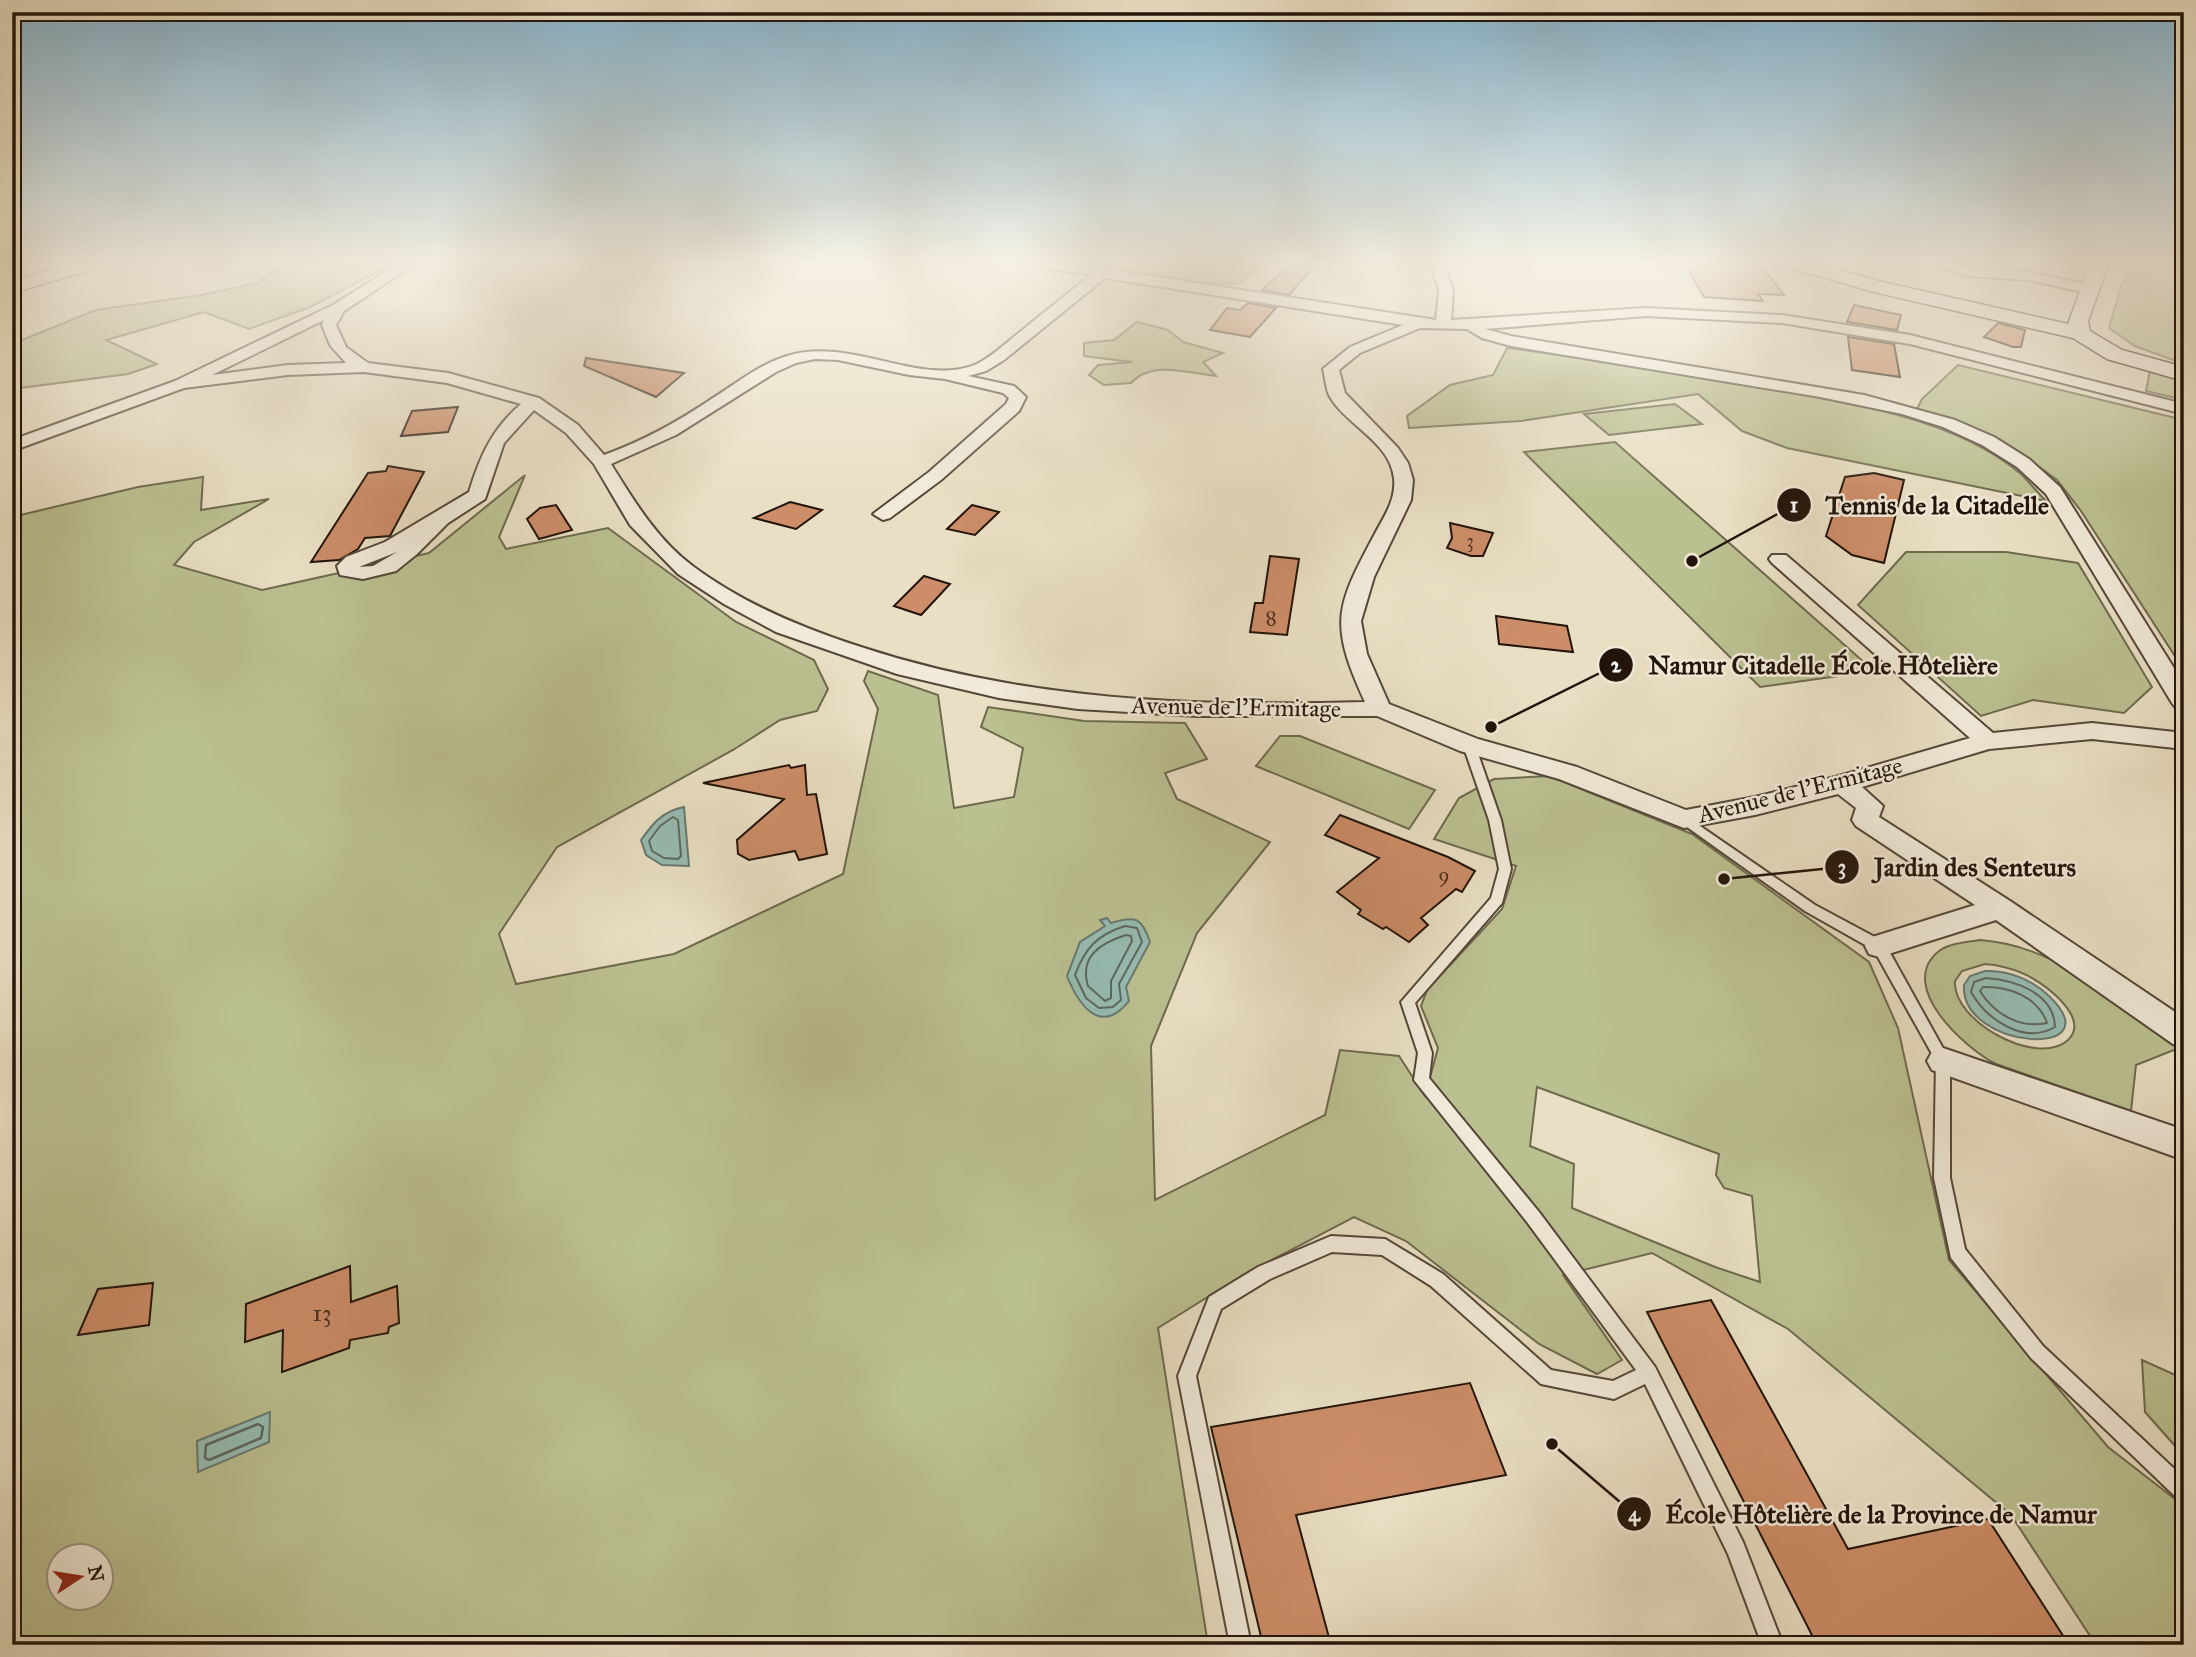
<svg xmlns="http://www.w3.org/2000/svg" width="2196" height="1657" viewBox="0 0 2196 1657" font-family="'IM FELL Great Primer',serif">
<rect width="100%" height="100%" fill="#e9dfc4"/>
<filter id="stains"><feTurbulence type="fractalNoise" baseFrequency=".00286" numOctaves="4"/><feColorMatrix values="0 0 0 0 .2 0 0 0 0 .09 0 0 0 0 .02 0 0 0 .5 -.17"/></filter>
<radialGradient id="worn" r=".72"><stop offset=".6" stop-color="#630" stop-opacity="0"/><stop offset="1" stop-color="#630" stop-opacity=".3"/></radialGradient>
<g fill="#bbc091" stroke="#6e6a4e" stroke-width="2" fill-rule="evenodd">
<polygon points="262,263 394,263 310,307 249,329 204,312 106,340 157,364 128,374 12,389 12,344 96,310 201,295 258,283 273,270"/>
<polygon points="1161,263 1262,263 1239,284 1201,283 1153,274"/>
<polygon points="2132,263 2184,263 2184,364 2135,346 2109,328 2121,287"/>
<path d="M1137,322L1168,330L1183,342L1223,353L1203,362L1216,376C1188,373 1152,360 1131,383L1104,385L1089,375L1098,365L1132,362L1084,356V343L1114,340Z"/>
<path d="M1507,348C1580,357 1651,369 1723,382C1815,397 1948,411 2021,474C2030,483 2038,493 2046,501L1787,448L1742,431L1698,394L1521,421L1409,428L1407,416L1450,385L1493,375Z"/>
<polygon points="1958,365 2184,420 2184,670 2081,511 2057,480 2027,458 1961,424 1917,409 1922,399"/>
<polygon points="2150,370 2184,378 2184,400 2146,391"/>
<polygon points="1675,404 1702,424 1609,435 1584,414"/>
<polygon points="1615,442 1874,671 1760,687 1524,452"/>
<path d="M525,475L499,537L506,549L608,528L736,622L814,660L828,689L817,711L780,720L733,750L557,847L499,934L516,984L674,954L843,874L878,709L864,681L868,671L938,695L954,808L1014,797L1023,748L981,727L988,707L1084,721L1185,723L1207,759L1165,773L1177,799L1270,842L1197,933L1151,1046L1155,1200L1325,1115L1340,1050L1399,1056L1425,1096L1438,1048L1421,1006L1427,990L1502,909L1516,866L1434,839L1459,798L1494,779L1549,776L1692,834L1869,962L1898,1028L1949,1260L2108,1447L2184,1506V1645H2096L2011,1515L1788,1329L1652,1253L1563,1275L1622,1360L1597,1374L1539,1344L1406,1241L1354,1217L1243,1275L1158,1328L1208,1645H12V517L138,487L203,477L201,510L269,499L194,542L174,565L262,590L429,553ZM1537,1087L1719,1154L1716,1175L1724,1188L1752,1196L1760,1282L1715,1267L1572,1208L1574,1164L1530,1146ZM60,1556H102V1598H60Z"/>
<polygon points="1906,552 2006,552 2078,563 2152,687 2124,713 2033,700 1981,716 1858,605"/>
<polygon points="1280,736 1300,736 1435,790 1409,829 1256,766"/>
<path d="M1980,940C2057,945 2122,1004 2184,1046L2136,1065L2131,1111L1996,1064C1966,1049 1895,986 1939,951C1950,943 1967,942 1980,940ZM1985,964C1998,965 2010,968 2022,973C2040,980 2092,1017 2068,1040C2037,1068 1952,1021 1955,981L1962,971Z"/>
<polygon points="2142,1360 2184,1379 2184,1456 2145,1412"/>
</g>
<g fill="#97bdb4" stroke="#687970" stroke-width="2">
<path d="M684,807L689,866L662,865L646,855L641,840C653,823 663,811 684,807Z"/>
<path d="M1107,918L1111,923C1136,915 1142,918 1150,942L1126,987L1129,1001C1101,1036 1079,1006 1067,976L1080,942L1105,926L1100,920Z"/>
<path d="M1985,971C2009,970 2032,980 2049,996C2115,1060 1960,1050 1964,985L1970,976Z"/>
<polygon points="270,1412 269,1442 198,1472 197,1441"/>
</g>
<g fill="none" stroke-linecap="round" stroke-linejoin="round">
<g stroke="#5c685f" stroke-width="2">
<polygon points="673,817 678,820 681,856 678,859 664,858 652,851 649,841 660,826"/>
<path d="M1125,926L1137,928L1142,942L1119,984L1121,1000L1113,1007L1099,1008L1086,998L1075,975C1085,948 1097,935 1125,926Z"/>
<path d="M1126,935L1131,936L1132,941L1111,981V998L1105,1001L1088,986C1079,956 1101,943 1126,935Z"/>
<path d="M1986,978C2015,980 2054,993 2055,1027C2024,1045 1987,1020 1971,992L1974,982Z"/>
<path d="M1983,987C2009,986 2038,997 2047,1023C2020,1029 1994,1014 1980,991Z"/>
</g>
<polygon stroke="#5c685f" stroke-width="2.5" points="258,1424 263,1427 261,1438 209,1460 205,1458 206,1445"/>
</g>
<g fill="#cc8d68" stroke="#22140a" stroke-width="2">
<polygon points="1292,263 1300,263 1309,272 1289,295 1262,290"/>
<polygon points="1709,263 1759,263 1784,295 1758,294 1763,301 1704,297 1688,270"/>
<polygon points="1248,303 1276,308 1250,337 1210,330 1227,308 1240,310"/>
<polygon points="1854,305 1901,315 1897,330 1847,322"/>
<polygon points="1998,323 2025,330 2021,347 2013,347 1984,337"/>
<polygon points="1848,337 1894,344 1900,377 1852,370"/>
<polygon points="586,358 684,373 656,397 584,366"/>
<polygon points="458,407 448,432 401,436 412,411"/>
<polygon points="388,466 424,472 390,536 365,538 358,549 339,560 311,562 368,473 386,471"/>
<polygon points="1874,473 1904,480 1884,563 1852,555 1826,536 1845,477"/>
<polygon points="790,502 822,510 796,529 754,518"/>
<polygon points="556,505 572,530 539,539 527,519 540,508"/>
<polygon points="972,505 999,512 975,535 947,529"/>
<polygon points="1450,523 1493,533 1483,556 1471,556 1447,548 1452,538"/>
<polygon points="1270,556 1299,559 1287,635 1250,632 1255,603 1263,603"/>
<polygon points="924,576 950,584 921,615 894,606"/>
<polygon points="1496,616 1567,626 1573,652 1499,644"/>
<polygon points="789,765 791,768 805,765 807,795 816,794 827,854 799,860 795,851 749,860 738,854 737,840 784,799 703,783"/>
<polygon points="1340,815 1448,857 1475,871 1462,892 1456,889 1421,918 1428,925 1409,942 1386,927 1383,929 1358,914 1361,910 1337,892 1379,858 1325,835"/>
<polygon points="350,1266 351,1302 397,1286 399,1323 389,1327 388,1333 350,1340 349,1348 282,1372 283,1330 245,1342 246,1304"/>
<polygon points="153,1283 149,1325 78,1335 98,1289"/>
<polygon points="1711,1300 1848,1549 1988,1519 2069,1645 1817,1645 1647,1312"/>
<polygon points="1470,1383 1506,1475 1296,1515 1331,1645 1263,1645 1211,1427"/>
</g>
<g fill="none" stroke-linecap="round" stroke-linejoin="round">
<g stroke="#544738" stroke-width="4">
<g id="lane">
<polygon points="1469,741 1475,745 1501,820 1511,869 1502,903 1415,1003 1432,1053 1429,1078 1539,1212 1655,1367 1743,1542 1783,1645 1762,1645 1728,1554 1645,1384 1614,1399 1541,1384 1431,1286 1382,1255 1332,1252 1270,1279 1221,1309 1196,1376 1251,1645 1230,1645 1178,1376 1209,1297 1258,1267 1331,1236 1385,1239 1443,1274 1551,1370 1613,1381 1636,1370 1527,1222 1414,1080 1418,1053 1401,1002 1491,898 1499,869 1489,820 1463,745"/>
<polygon points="1684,815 1815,905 1884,942 1950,1061 1950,1178 1965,1249 2043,1346 2184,1478 2184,1501 2177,1498 2031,1358 1951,1258 1934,1178 1936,1061 1874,950 1805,911 1680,822 1678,819 1680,816"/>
</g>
</g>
<g stroke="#544738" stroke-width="4">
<g id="street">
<path d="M400,263H416L344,311L336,325L346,347L368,363L448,373L539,398L578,425L604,455C643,441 679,421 713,398C737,383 760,364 787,356C851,336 921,388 977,364C993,356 1006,343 1020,332C1043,313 1067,294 1091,275L1039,267L1033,263H1067L1436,320L1439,290L1430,263H1443L1453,290L1451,320L1646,308L1782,315L1910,335L2184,404V414L1910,344L1782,323L1646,316L1485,329L1511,336L1864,395L1955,420L1994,437L2029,459L2060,487L2184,684V710L2176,708L2172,703L2046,494L2017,467L1982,445L1943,427L1902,414L1820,397L1511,346L1482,338L1467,329L1420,328L1360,353L1339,370L1345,393L1398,448L1408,463L1413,480L1411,500L1374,577L1361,621L1367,654L1389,704L1478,739L1577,767L1686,810L1755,797L1839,776L1970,738L1772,563L1769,559L1772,555H1786L1993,733L2092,723L2184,733V749L2092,739L1989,749L1862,787L1883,806L1879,817L2010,901L2184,1018V1048L2173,1044L1996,920L1879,957L1869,954L1865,946L1869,938L1975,905L1856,826L1852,820L1856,808L1838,794L1755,815L1684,828L1559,779L1460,751L1377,716H1197L1078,709L999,698L897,674L776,632L724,604L678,574L630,525L594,464L566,433L534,410L504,443L485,499L448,523L417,554L396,571L363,579L340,575L337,566L346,557L385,542L469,492C480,456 492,429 521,404L447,383L364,372L288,375L184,388L12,451V440L175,381L333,305ZM1105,278L1403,325L1350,347L1323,369C1325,377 1326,388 1329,395C1345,425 1390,441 1394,478C1396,497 1387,512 1378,528C1337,605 1327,620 1365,702C1194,707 1025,701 861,647C802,628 744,604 694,567C658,541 634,501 611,464L676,435L776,372L796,363L815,359L838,360L909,375L945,379L1003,393L1009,398L1006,404L929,472L873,514L883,520L890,518L941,480L1019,411L1026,397L1014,386L968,376L986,371L1004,360ZM324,320L322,325L330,345L346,363L288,365L212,375ZM397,552L373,566L359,567Z"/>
<polygon points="1924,263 2028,272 2093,286 2095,289 2088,293 2028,280 1969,276"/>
<polygon points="1943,1048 2184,1130 2184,1160 1932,1070 1927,1061 1932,1052"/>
</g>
</g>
<g stroke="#22140a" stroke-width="3">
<g id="secondary">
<polygon points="71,263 102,263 100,267 12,293 12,281"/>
<polygon points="1786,263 1817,263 1878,281 2068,324 2090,263 2109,263 2088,321 2090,331 2122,350 2184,367 2184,381 2107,359 2073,338 1874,292 1788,267"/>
</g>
</g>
<use href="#lane" fill="#f1ead9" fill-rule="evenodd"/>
<use href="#street" fill="#f1ead9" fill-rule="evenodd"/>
<use href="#secondary" fill="#f1ead9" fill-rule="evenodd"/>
</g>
<linearGradient id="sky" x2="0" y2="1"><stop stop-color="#87b8d3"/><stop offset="0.53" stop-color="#f5f1e4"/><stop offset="1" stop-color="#f5f1e4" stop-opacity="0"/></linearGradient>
<rect width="2196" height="495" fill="url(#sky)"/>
<g text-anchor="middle" stroke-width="5" stroke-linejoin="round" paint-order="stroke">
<g font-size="18" fill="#4c3222">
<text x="1470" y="547">3</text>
</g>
<g font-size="21" fill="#4c3222">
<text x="1271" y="625">8</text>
<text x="1444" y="882">9</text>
</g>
<g font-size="24" fill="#22140a" stroke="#f1ead9">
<text transform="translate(1236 707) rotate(1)" y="8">Avenue de l'Ermitage</text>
<text transform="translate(1800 790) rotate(-14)" y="8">Avenue de l'Ermitage</text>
</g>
<g font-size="24" fill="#4c3222">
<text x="322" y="1321">13</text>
</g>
</g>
<path fill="none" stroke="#22140a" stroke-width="2.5" d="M1692 561L1794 505M1491 727L1616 665M1724 879L1842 867M1552 1444L1634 1514"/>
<g fill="#22140a" stroke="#f1ead9" stroke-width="2.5">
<circle cx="1692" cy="561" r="7"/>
<circle cx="1491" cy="727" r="7"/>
<circle cx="1724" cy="879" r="7"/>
<circle cx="1552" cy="1444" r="7"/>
<circle cx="1794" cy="505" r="18"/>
<circle cx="1616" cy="665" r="18"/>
<circle cx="1842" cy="867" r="18"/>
<circle cx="1634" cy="1514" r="18"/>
</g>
<g font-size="21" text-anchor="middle" font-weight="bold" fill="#fff">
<text x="1794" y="512">1</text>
<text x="1616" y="672">2</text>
<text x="1842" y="874">3</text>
<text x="1634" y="1521">4</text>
</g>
<g font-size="26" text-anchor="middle" font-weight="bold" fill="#22140a" stroke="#f1ead9" stroke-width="5" stroke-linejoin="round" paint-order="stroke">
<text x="1937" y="514">Tennis de la Citadelle</text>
<text x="1823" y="674">Namur Citadelle École Hôtelière</text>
<text x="1975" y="876">Jardin des Senteurs</text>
<text x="1881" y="1523">École Hôtelière de la Province de Namur</text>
</g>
<rect width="2196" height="1657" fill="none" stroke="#e9dfc4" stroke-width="42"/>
<rect x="14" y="14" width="2168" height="1629" fill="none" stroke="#22140a" stroke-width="3.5"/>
<rect x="21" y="21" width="2154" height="1615" fill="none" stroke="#22140a" stroke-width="2"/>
<g transform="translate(80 1577) rotate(78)"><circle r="33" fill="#f1ead9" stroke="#9e9486" stroke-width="2"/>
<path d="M0-5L12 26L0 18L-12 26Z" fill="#8f2418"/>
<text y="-10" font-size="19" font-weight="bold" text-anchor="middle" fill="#22140a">N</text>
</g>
<rect width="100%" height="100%" filter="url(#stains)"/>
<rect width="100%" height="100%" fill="url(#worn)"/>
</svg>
